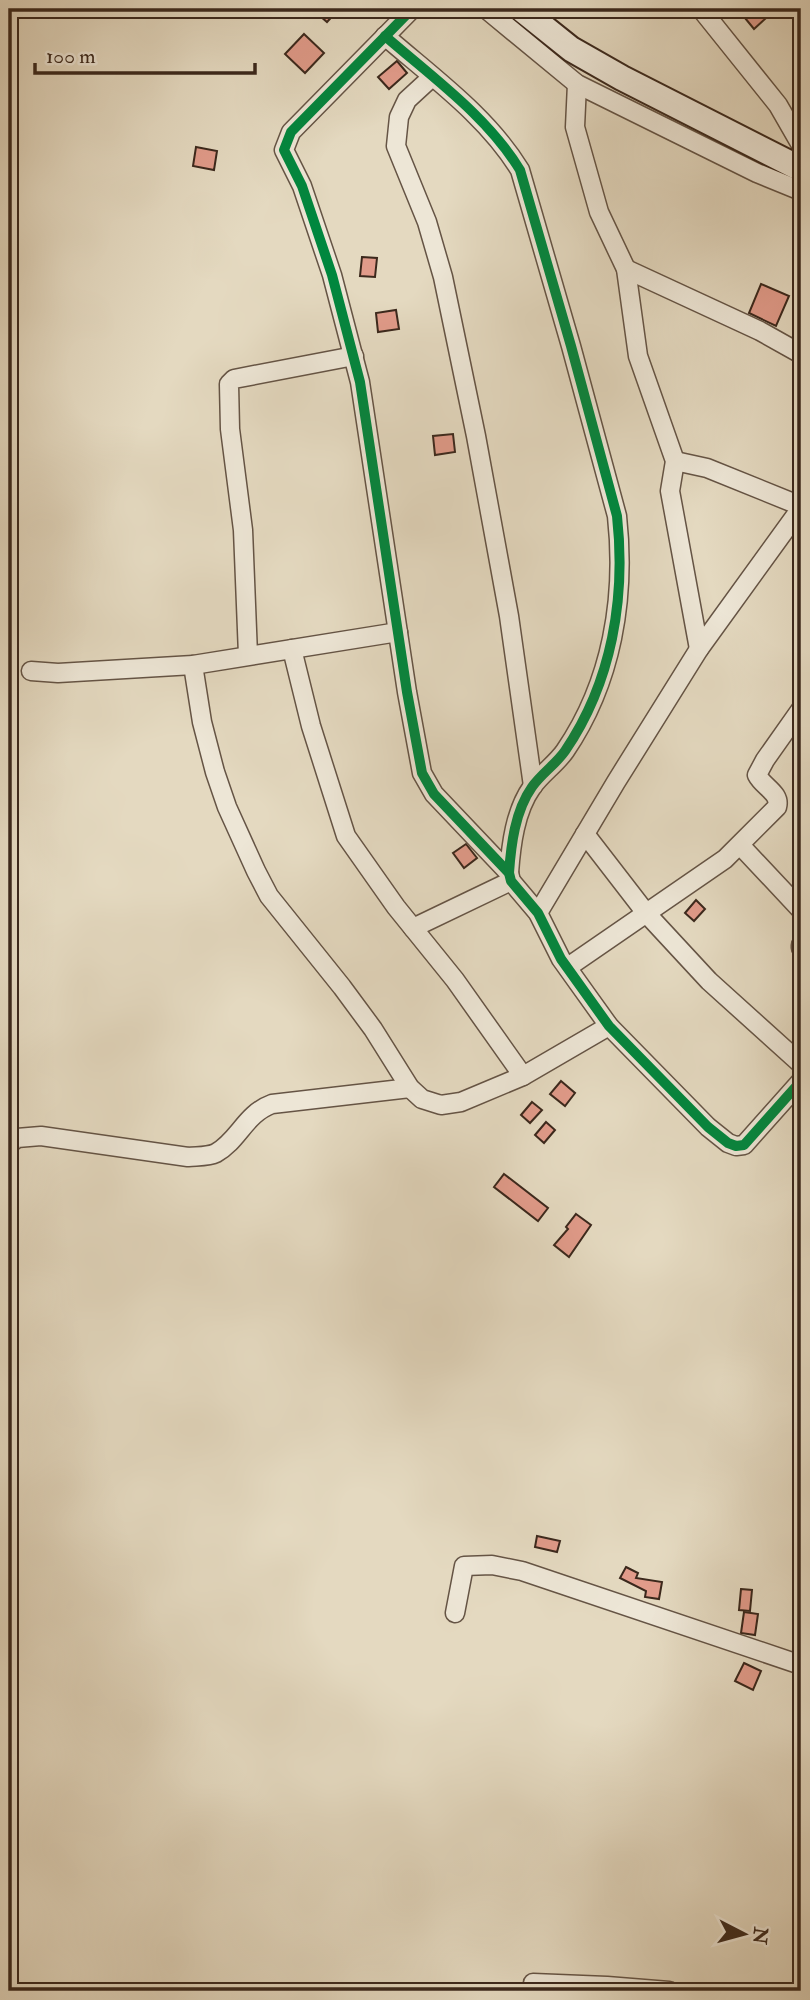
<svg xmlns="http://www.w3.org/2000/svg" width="810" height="2000" viewBox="0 0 810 2000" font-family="'IM FELL Double Pica',serif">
<rect width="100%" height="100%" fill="#e4d9c0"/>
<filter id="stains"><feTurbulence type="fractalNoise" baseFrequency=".00286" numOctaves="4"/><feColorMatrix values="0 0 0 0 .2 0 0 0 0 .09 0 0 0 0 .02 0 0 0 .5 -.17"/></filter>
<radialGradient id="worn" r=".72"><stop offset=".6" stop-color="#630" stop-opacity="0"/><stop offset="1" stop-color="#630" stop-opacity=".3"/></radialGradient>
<g fill="#e19b8a" stroke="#3b281c" stroke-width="2">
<polygon points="312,9 339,9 327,22"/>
<polygon points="755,9 776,9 754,29 745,18"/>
<polygon points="304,34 324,53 305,73 285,54"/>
<polygon points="397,61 407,73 389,89 378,77"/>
<polygon points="196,147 217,151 214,170 193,166"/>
<polygon points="362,257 377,258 375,277 360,276"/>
<polygon points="761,284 789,296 776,326 749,313"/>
<polygon points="396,310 399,329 378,332 376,313"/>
<polygon points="453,434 455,452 435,455 433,436"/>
<polygon points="466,844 477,858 464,868 453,853"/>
<polygon points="696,900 705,909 694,921 685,913"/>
<polygon points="561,1081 575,1093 565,1106 550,1094"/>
<polygon points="532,1102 542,1110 530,1123 521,1115"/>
<polygon points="546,1122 555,1130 544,1143 535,1135"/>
<polygon points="504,1174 548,1208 538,1221 494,1187"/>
<polygon points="576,1214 591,1225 569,1257 554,1245 568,1229 566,1227"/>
<polygon points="537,1536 560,1541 557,1552 535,1547"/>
<polygon points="626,1567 638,1573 636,1578 662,1582 659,1599 645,1597 646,1591 620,1578"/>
<polygon points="741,1589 752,1590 750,1611 739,1610"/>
<polygon points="744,1612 758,1614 755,1635 741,1633"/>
<polygon points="744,1663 761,1671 753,1690 735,1681"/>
</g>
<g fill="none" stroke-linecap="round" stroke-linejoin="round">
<g stroke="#655445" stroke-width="21">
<g id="street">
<polyline points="412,9 291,132 284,150 302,186 332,275 360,382 407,692 422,773 434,794 509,873 511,881 538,913 561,959 609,1026 708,1127 728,1143 736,1146 744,1145 801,1081"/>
<polyline points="486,9 577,84 757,173 801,191"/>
<polyline points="701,9 778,105 801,145"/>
<path d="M385,36C432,77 487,116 520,170L571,346L617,516C626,598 612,682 565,751C556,764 541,774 532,787C515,811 511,845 509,873"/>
<polyline points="432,77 407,100 399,117 396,146 427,222 443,277 476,436 509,616 533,786"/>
<polyline points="577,84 575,127 599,212 626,269 638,356 675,461 670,491 699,649"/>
<polyline points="626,269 760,331 801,354"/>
<polyline points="675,461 707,468 801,506"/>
<polyline points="292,649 311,726 346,836 396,907 455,980 523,1076"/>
<polyline points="248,655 243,530 230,429 229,384 234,379 354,356"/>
<polyline points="193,665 202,722 215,772 227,807 256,871 269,896 342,987 373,1029 410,1088 422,1099 441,1105 461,1102 523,1076 609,1026"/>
<polyline points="31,671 58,673 193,665 398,632"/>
<polyline points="585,834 646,913 709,981 801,1064"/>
<polyline points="740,845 801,910"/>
<polyline points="538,913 616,782 699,649 801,508"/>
<polyline points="413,928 511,881"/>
<polyline points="801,945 801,948"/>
<path d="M568,967L725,859L777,807C781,793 763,787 757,775L765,760L801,709"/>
<path d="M9,1144L17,1138L41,1136L188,1157C197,1156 208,1157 216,1153C239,1140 245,1114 272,1104L410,1088"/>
<polyline points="455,1613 464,1566 492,1565 522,1571 801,1665"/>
<polyline points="533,1983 607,1986 669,1991"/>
</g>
</g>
<g stroke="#3b281c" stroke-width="28">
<polyline id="secondary" points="521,9 571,49 622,78 801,169"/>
</g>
<use href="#street" stroke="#ede6d6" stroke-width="18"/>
<use href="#secondary" stroke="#ede6d6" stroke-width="24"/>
<g stroke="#ede6d6" stroke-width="15">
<g id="cycleway">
<polyline points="412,9 291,132 284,150 302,186 332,275 360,382 407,692 422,773 434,794 509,873 511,881 538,913 561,959 609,1026 708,1127 728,1143 736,1146 744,1145 801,1081"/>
<path d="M385,36C432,77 487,116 520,170L571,346L617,516C626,598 612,682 565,751C556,764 541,774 532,787C515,811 511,845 509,873"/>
</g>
</g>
<use href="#cycleway" stroke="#00873e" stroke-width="10"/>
</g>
<rect width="810" height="2000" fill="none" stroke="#e4d9c0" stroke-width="35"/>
<rect x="10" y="10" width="789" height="1979" fill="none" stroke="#3b281c" stroke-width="3.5"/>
<rect x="18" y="18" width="775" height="1965" fill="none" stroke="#3b281c" stroke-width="2"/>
<g transform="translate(744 1934) rotate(96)" stroke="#ede6d6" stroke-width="5" paint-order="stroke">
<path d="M0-5L12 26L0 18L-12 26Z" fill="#3b281c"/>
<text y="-10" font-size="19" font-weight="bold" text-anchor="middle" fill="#3b281c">N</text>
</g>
<path d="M35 63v10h220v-10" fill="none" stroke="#3b281c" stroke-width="3.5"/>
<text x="46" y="63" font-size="21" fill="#3b281c" stroke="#ede6d6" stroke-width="5" paint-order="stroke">100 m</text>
<rect width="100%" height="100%" filter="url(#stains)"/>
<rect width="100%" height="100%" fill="url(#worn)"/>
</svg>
